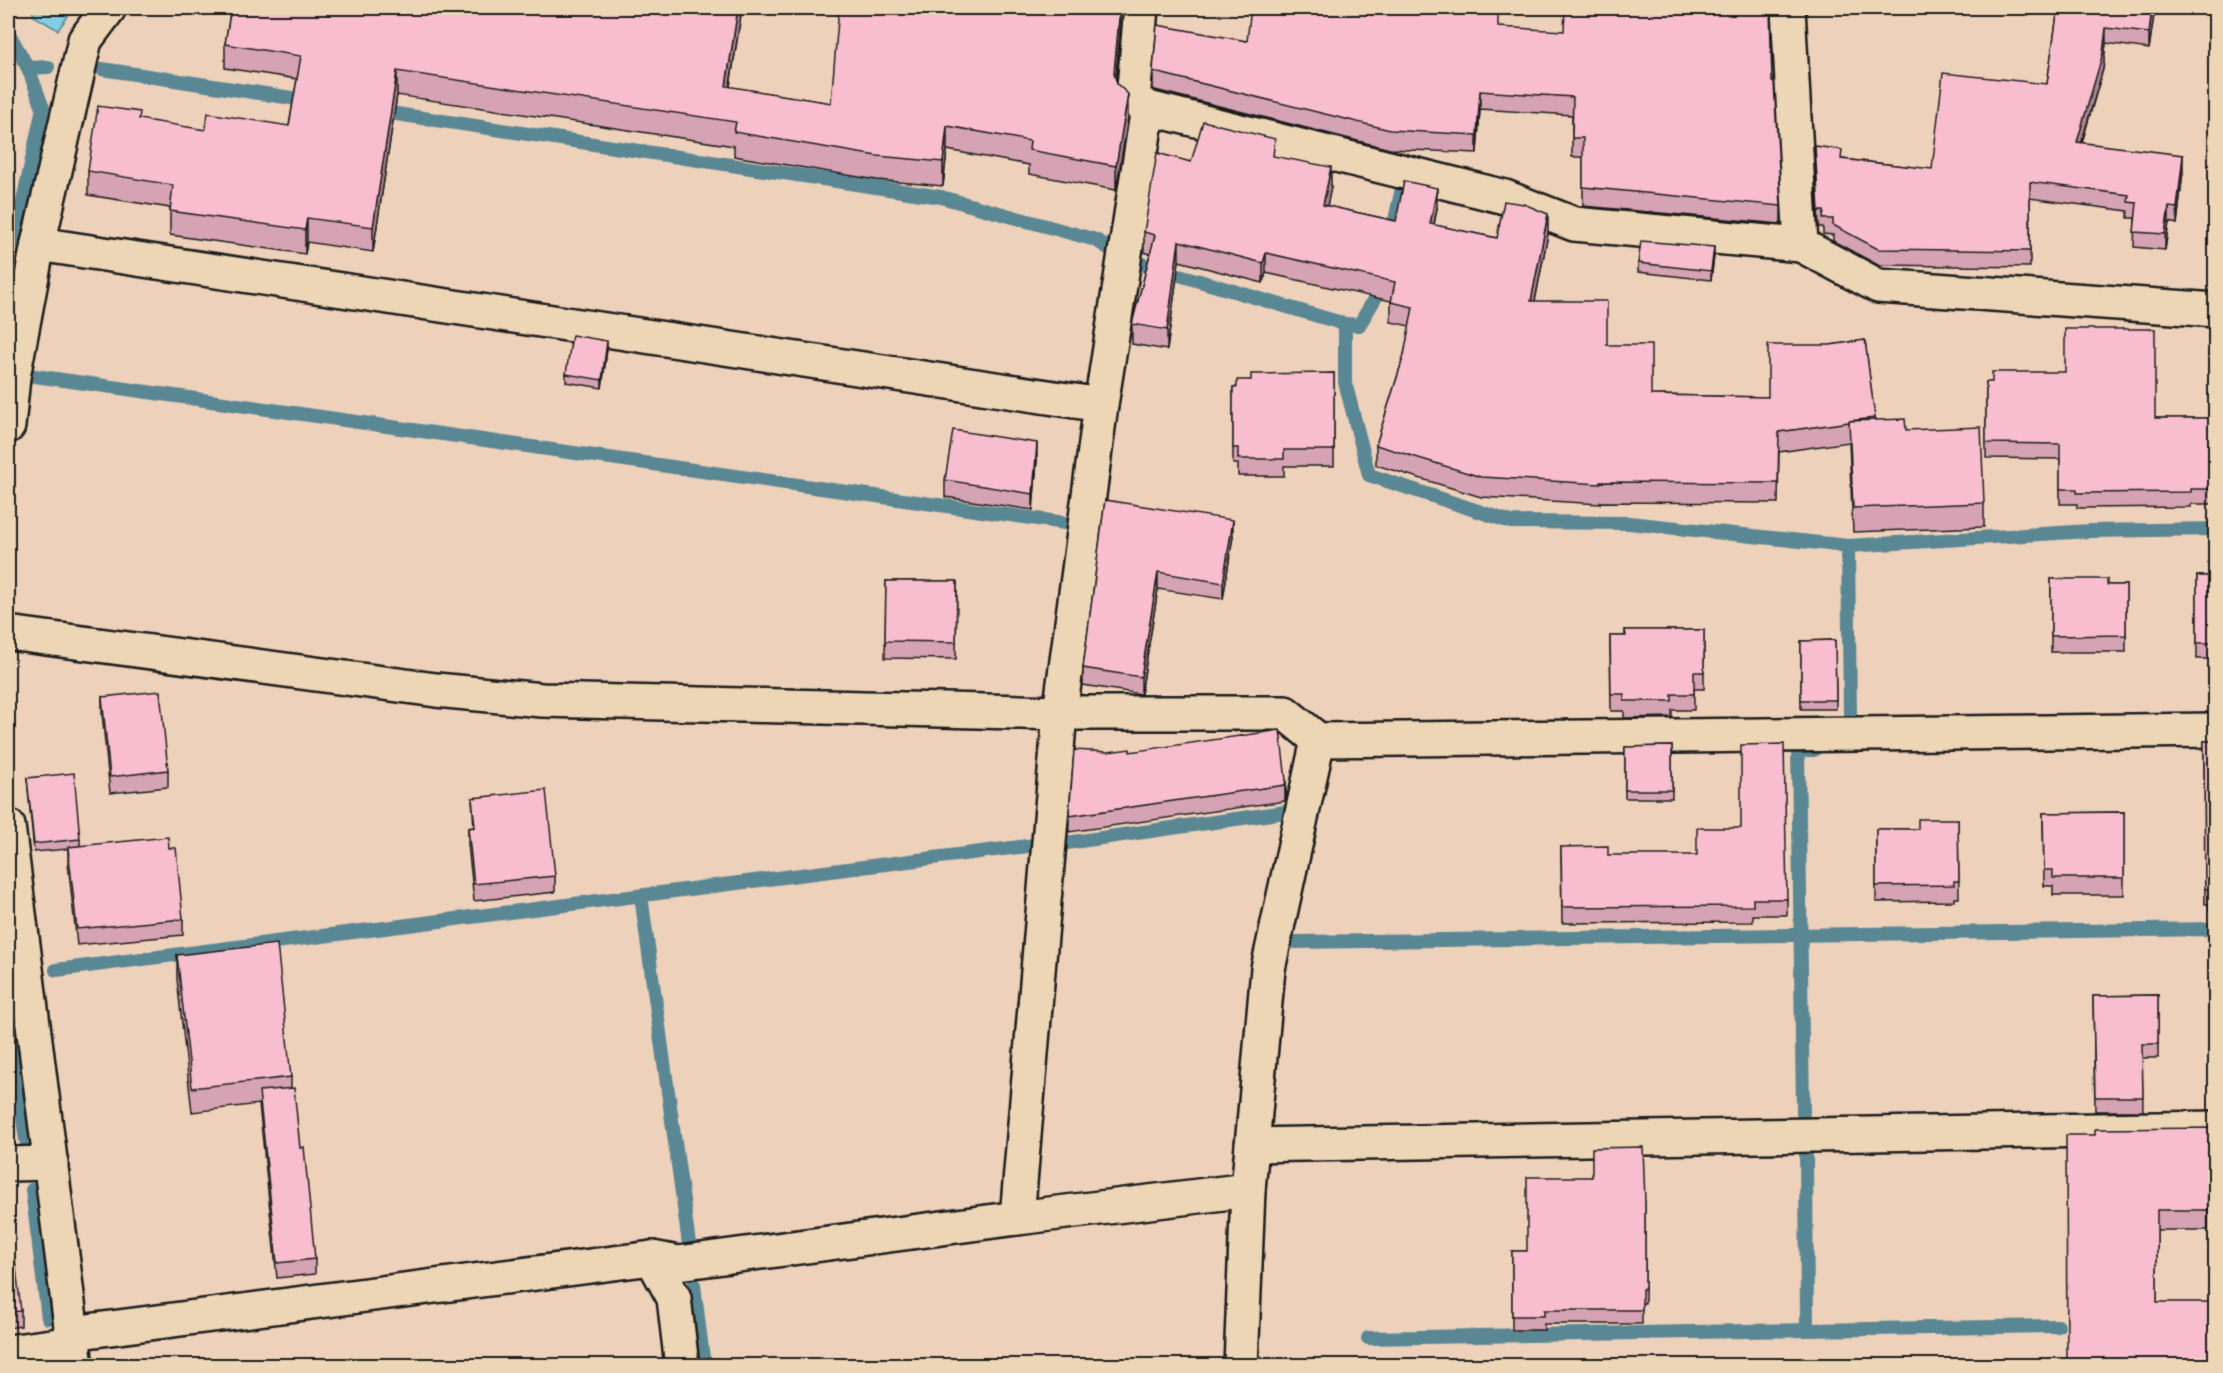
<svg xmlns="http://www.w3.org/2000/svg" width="2223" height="1373" viewBox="0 0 2223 1373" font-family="Itim,sans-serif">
<defs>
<pattern id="water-ripples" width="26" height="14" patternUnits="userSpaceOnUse" patternTransform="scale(1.5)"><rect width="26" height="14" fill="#84cee4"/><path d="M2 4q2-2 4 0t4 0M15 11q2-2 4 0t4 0" fill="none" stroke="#71b0c3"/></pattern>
</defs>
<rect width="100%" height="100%" fill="#eed1ba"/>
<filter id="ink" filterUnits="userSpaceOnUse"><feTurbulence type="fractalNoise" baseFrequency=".0167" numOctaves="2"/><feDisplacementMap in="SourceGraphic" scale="12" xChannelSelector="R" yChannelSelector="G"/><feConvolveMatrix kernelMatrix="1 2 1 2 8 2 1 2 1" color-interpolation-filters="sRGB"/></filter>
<g filter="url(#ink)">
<polygon fill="url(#water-ripples)" stroke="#5a8794" stroke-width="1.5" points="31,8 74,8 58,30 34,16"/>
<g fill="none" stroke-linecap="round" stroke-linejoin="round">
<g stroke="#5a8794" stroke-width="14">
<polyline points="8,32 28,68 43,108 8,271"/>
<polyline points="28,68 48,67"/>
<polyline points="102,69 311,101"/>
<polyline points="377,111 941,197 1096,240 1113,251"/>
<polyline points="1391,238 1403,184"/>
<polyline points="1142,264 1345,324 1345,382 1369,475 1511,522 1629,523 1848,546"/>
<polyline points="1345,324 1359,325 1379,292 1381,283"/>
<polyline points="28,375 1072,524"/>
<polyline points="1850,714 1848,546 2090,531 2216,529"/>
<polyline points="1059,844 1292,811"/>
<polyline points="641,896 689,1244"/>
<polyline points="1295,942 2216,929"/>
<polyline points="56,970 1035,845"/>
<polyline points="8,1012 26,1140"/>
<polyline points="1803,1113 1798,750 1814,750"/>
<polyline points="1806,1146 1807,1330 2058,1326"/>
<polyline points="32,1190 48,1318"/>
<polyline points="694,1285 704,1366"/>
<polyline points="1368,1338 1807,1330"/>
</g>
<g stroke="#1c1c1c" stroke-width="38">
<g id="minor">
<polyline points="1141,8 1133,99 1148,108 1505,197 1574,224 1801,245 1878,286 2216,310"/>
<polyline points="1788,8 1801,245"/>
<polyline points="38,244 1101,405"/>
<polyline points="8,426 13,377 38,244 85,40 109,8"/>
<polyline points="8,633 436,690 542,700 1060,713 1285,713 1318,740 2216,730"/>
<polyline points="8,826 76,1366"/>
<polyline points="1252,1145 2216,1128"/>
<polyline points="8,1164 51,1163"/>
<polyline points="1017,1218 1248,1190"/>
<polyline points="652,1258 674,1298 682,1366"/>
<polyline points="72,1333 652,1258 678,1263 1017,1218 1060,713 1101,405 1148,108"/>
<polyline points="8,1352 73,1343"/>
<polyline points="1241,1366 1248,1190 1268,969 1318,740"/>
</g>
</g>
<polyline stroke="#1c1c1c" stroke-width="4" stroke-dasharray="4.5 4.5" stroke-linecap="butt" points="2215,8 2216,8"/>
<use href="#minor" stroke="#ecd6b5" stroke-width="33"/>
</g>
<g fill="#d5a3b3" stroke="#1c1c1c" stroke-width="1.5">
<polygon points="231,8 742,8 730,87 831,103 1120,32 1116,80 1128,118 1116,190 1029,174 1029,165 947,150 943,186 877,180 734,156 734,146 397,95 373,252 307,242 305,254 170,235 170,208 88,195 88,171 140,120 205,130 289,126 297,79 225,68 225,44"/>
<polygon points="2058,8 2155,8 2149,49 2106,43 2103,69 2082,143 2183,171 2177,224 2169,222 2165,250 2134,247 2135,218 2128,218 2128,211 2030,198 2030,267 1878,265 1833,241 1833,235 1823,234 1823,227 1819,227 1815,146 1842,159 1932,169 2047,84"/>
<polygon points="1498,27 1772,82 1781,206 1781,224 1583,206 1583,157 1572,157 1572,115 1480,109 1477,153 1390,149 1155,90 1153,89 1153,70 1247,41"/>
<polygon points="1275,157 1331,187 1327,206 1396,221 1437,208 1434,225 1497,238 1548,234 1535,301 1607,345 1651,395 1768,397 1830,345 1865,340 1875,420 1906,430 1984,503 1984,527 1853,532 1849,442 1779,452 1778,503 1600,502 1600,504 1481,497 1376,465 1376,445 1404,355 1410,326 1391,322 1391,301 1266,273 1263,283 1179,261 1167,350 1132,344 1132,324 1150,254 1144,252 1144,232"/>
<polygon points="1714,256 1711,280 1638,272 1638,263"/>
<polygon points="2215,324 2216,368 2214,368 2214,360"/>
<polygon points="607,349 602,388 566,382 566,374"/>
<polygon points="1334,373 1334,466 1284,466 1284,476 1238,476 1238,464 1233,464 1233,387 1237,387 1251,380"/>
<polygon points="1986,382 2155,418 2216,418 2216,504 2191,504 2191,507 2077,508 2077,504 2060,504 2060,459 1986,458"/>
<polygon points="1037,460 1033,510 945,497 945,480"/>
<polygon points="1105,500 1233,536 1223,599 1158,589 1141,694 1083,685 1083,668"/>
<rect x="2197" y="576" width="19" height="83"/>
<polygon points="2051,579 2107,585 2126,585 2126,652 2051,652"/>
<polygon points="886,581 957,581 956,659 885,658"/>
<polygon points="1625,630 1704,630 1704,689 1694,689 1694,710 1672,710 1672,717 1624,718 1624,711 1611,711 1610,636 1625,636"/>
<polygon points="1835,640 1836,709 1801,709 1801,641"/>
<polygon points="102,697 168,770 168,787 110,793 102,713"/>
<polygon points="2204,741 2216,741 2216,910 2209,910 2209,904 2205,904"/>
<polygon points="1672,746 1672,798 1625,798 1625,747"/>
<polygon points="1108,752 1130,752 1286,780 1286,796 1285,801 1069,832 1069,816"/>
<polygon points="27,778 80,839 80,846 169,848 183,919 183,935 77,945 68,863 68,849 34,852"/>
<polygon points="472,798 555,876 555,892 474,901 468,844 468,828 474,827"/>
<polygon points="2124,812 2124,895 2053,895 2053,886 2044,886 2043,813"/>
<polygon points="1958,819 1959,898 1954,898 1954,901 1876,902 1876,829 1918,829"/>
<polygon points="1561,847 1787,899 1787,915 1753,915 1753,922 1562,923"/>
<polygon points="177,955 291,1077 291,1088 315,1259 315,1274 277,1278 259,1104 192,1112 177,979"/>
<polygon points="2158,995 2158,1058 2142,1058 2143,1111 2095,1111 2093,996"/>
<polygon points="2216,1128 2216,1184 2208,1184 2208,1230 2157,1230 2157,1302 2213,1313 2067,1365 2095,1135"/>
<polygon points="1592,1177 1645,1202 1645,1303 1642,1303 1642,1324 1544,1324 1544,1330 1512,1330 1512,1251 1527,1251"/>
<polygon points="8,1260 21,1311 21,1326 8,1328"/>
</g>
<g fill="#ae8592" stroke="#1c1c1c" stroke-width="1.5">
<polygon points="738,8 742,8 726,110 726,86"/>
<polygon points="1120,8 1120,32 1114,97 1114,73"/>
<polygon points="2152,8 2155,8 2149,49 2149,33"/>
<polygon points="2106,28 2106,43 2103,69 2077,158 2077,142"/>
<polygon points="397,71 397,95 373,252 373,227"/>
<polygon points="1480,91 1480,109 1477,153 1477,135"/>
<polygon points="1128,94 1128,118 1116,190 1116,166"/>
<polygon points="947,126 947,150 943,186 943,162"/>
<polygon points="2183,155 2183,171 2177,224 2177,208"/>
<polygon points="1331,167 1331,187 1323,225 1323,205"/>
<polygon points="1437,188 1437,208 1430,244 1430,224"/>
<polygon points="2169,207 2169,222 2165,250 2165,234"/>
<polygon points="1548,214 1548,234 1531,321 1531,301"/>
<polygon points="307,218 307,242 305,254 305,230"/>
<polygon points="1179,241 1179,261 1167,350 1167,330"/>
<polygon points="1714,247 1714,256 1711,280 1711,271"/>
<polygon points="1266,253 1266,273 1263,283 1263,263"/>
<polygon points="607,341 607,349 602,388 602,380"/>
<polygon points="1037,443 1037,460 1033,510 1033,494"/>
<polygon points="1233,520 1233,536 1223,599 1223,583"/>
<polygon points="1158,572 1158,589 1141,694 1141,677"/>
<polygon points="1286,780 1286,796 1285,801 1285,785"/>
</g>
<g fill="#f8bed0" stroke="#1c1c1c" stroke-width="1.5">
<polygon points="231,8 738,8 726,86 831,103 839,8 1120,8 1114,73 1117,84 1128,94 1116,166 1029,150 1030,141 947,126 943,162 877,156 734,132 736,122 397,71 373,227 307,218 305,230 170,211 173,185 88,171 98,106 140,112 139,119 205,130 208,113 289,126 301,56 225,44"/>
<polygon points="1251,8 1498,8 1498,27 1564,31 1565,8 1770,8 1772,82 1774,82 1781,206 1583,187 1583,138 1572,138 1573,97 1480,91 1477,135 1390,130 1155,72 1153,70 1157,25 1247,41"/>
<polygon points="2058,8 2152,8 2149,33 2106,28 2103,53 2077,142 2183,155 2177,208 2169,207 2165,234 2134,232 2137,203 2128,202 2129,195 2030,182 2030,251 1878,249 1833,225 1833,219 1823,219 1824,211 1819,211 1815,146 1842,150 1841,159 1932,169 1943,73 2047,84"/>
<polygon points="1203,121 1275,139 1273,156 1331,167 1323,205 1396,221 1404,181 1437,188 1430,224 1497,238 1504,201 1524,204 1548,214 1531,301 1607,301 1607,345 1651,345 1651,395 1768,397 1768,345 1830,345 1865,340 1875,418 1849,421 1849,422 1779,432 1778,483 1600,482 1600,484 1481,477 1376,445 1404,355 1413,307 1391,302 1395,282 1266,253 1263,263 1179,241 1167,330 1132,324 1155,235 1144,232 1157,153 1191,162"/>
<polygon points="1641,241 1714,247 1711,271 1638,263"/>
<polygon points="2215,324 2216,360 2214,360"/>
<polygon points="2065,329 2155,329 2155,418 2216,418 2216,489 2191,489 2191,492 2077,493 2077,489 2060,489 2060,444 1986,443 1986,382 1992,382 1992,372 2065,372"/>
<polygon points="572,335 607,341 602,380 566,374"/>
<polygon points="1334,373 1334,450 1284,450 1284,459 1238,459 1238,448 1233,448 1233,387 1237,387 1237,380 1251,380 1251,374"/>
<polygon points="1905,419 1906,430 1981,427 1984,503 1853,508 1849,421"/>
<polygon points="953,430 1037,443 1033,494 945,480"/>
<polygon points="1105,500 1233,520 1223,583 1158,572 1141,677 1083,668"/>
<rect x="2197" y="576" width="19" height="67"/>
<polygon points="2051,579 2107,579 2107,585 2126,585 2126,635 2051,636"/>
<polygon points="886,581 957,581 956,642 885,641"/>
<polygon points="1625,630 1704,630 1704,672 1694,672 1694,694 1672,694 1672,701 1624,701 1624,694 1611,694 1610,636 1626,636"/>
<polygon points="1835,640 1836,700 1801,700 1801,641"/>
<polygon points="160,691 168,770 110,777 102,697"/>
<polygon points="1280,730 1286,780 1285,785 1069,816 1074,750 1108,752 1130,749 1130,752"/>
<polygon points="2204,741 2216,741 2216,895 2209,895 2209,889 2205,889"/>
<polygon points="1784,744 1787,899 1753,899 1753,906 1562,907 1561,847 1608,846 1608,855 1697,855 1697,828 1741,828 1741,745"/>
<polygon points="1672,746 1672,790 1625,790 1625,747"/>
<polygon points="74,773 80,839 34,844 27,778"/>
<polygon points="546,790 555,876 474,884 468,828 475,827 472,798"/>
<polygon points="2124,812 2124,878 2053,878 2053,870 2044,870 2043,813"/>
<polygon points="1918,819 1958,819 1959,881 1954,881 1954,885 1876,886 1876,829 1918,829"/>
<polygon points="168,837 169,848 176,848 183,919 77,929 68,847"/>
<polygon points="277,944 291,1077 192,1088 177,955"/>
<polygon points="2158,995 2158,1044 2142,1044 2143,1097 2095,1097 2093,996"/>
<polygon points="294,1088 300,1148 304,1147 315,1259 277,1263 259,1091"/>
<polygon points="2216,1128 2216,1164 2208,1164 2208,1210 2157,1210 2157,1302 2213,1302 2213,1313 2216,1313 2216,1365 2067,1365 2066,1135 2095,1135 2095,1129"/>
<polygon points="1643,1147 1645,1202 1645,1289 1642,1289 1642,1310 1544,1310 1544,1316 1512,1316 1512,1251 1527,1251 1527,1177 1592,1177 1592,1148"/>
<polygon points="15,1259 21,1311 8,1312 8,1260"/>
</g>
</g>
<rect width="2223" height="1373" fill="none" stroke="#ecd6b5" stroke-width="30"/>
<rect x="15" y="15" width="2193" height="1343" fill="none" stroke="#1c1c1c" stroke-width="2" filter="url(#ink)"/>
</svg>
